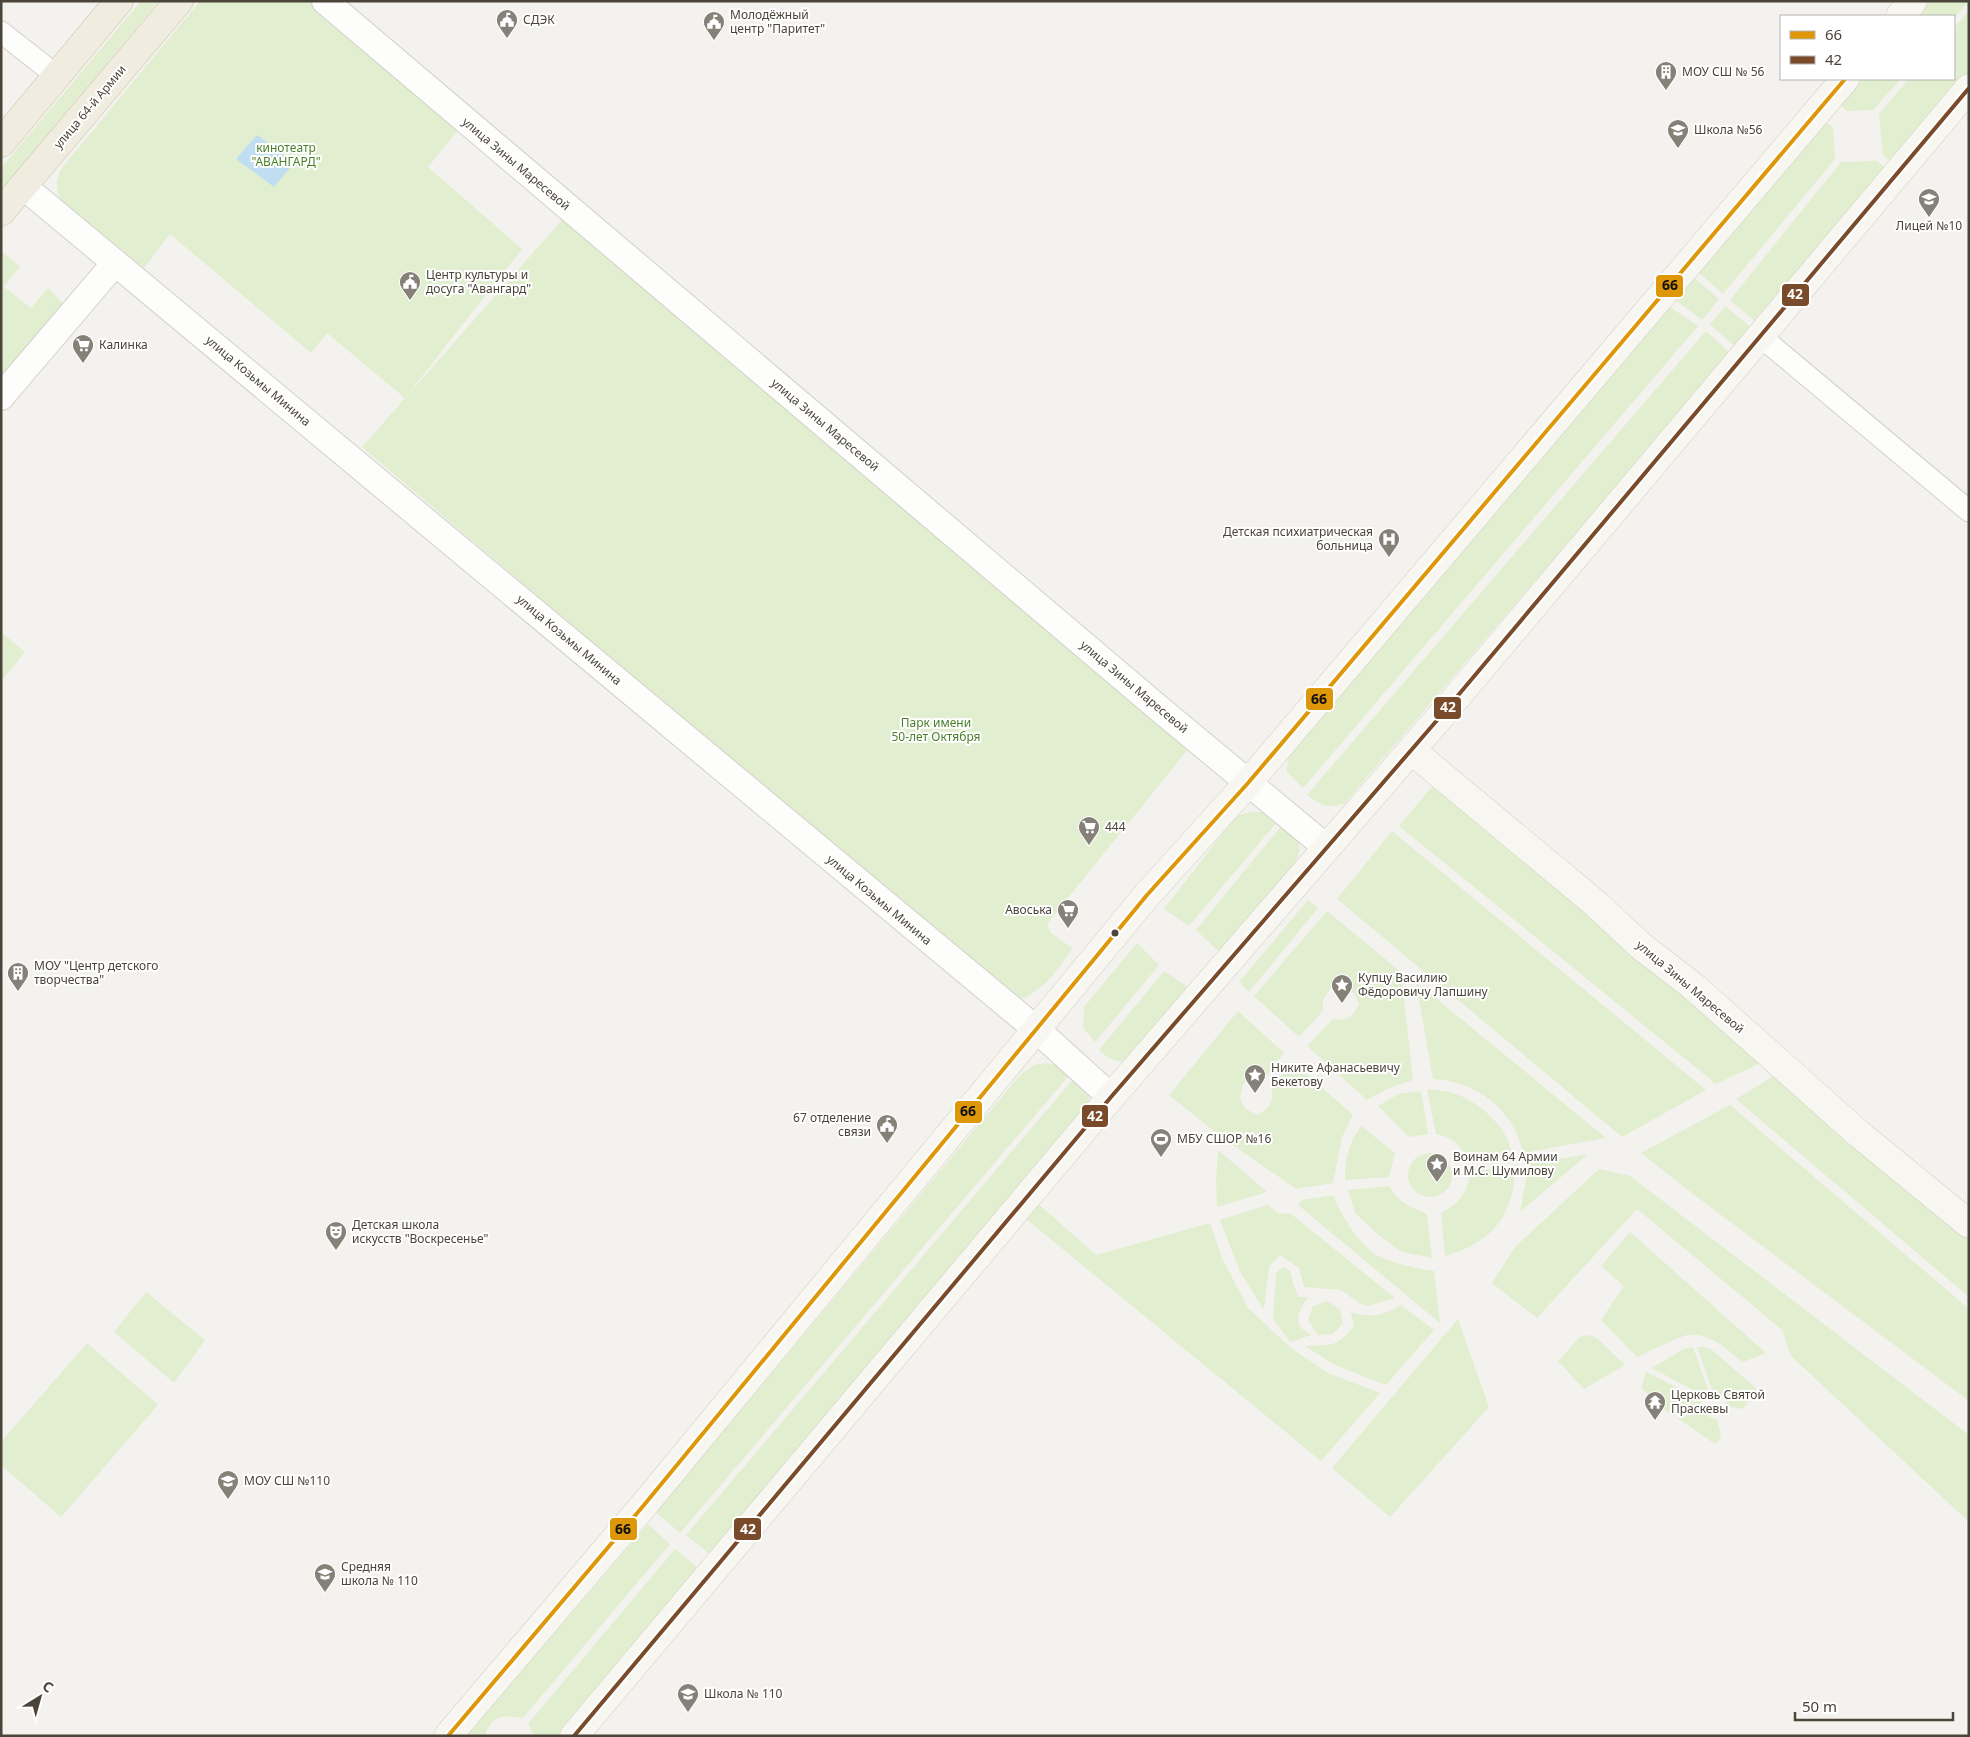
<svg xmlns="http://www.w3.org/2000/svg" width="1970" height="1737" viewBox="0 0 1970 1737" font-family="'Noto Sans',sans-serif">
<rect width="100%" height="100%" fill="#f4f2ee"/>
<g fill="#e1eecf">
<polygon points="141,1 159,1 1,190 1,168"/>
<path d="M200,1H313L463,124L428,167L522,249L405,398L327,333L311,353L170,234L144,268L61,200C55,189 56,181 61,169Z"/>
<polygon points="1931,1 1969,1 1954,19 1954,16 1917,16"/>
<polygon points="1969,11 1969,74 1894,164 1883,155 1879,114 1909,79 1954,79 1954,28"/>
<polygon points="1862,79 1901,79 1873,110 1847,111 1839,104"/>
<polygon points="1826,123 1833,127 1835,159 1723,294 1698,272"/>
<polygon points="1876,161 1887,168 1758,324 1730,300 1841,162"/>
<path d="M568,213L1193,743L1047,924L1050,932L1072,948C1060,969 1039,996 1014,1001L362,447Z"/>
<polygon points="1,251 20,266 4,287 31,308 48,288 64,304 1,378"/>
<polygon points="1694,278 1719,299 1702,320 1674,299"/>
<polygon points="1667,305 1698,326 1303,788 1287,772 1288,752"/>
<polygon points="1725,306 1753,329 1736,347 1710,325"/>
<path d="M1706,331L1730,353L1344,804C1326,808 1322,806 1307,795Z"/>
<polygon points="1,632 25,652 1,681"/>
<polygon points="1436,782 1765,1061 1716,1084 1399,826"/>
<polygon points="1251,812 1268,812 1278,821 1189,926 1164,909 1236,816"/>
<path d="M1282,825C1299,836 1305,845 1294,864L1219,952L1196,930Z"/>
<polygon points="1392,831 1706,1090 1622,1137 1337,899"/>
<polygon points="1308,900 1318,908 1249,992 1239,982"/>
<path d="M1327,911L1401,972L1413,1080L1387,1089L1367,1100L1307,1046L1333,1019C1348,1021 1351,1018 1359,1005L1354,993L1342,983H1334L1323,1000V1011L1299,1037L1254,996Z"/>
<polygon points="1137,943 1159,965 1095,1042 1083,1027 1084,1007"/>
<path d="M1164,971L1191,989C1182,1000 1137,1057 1130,1060C1117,1064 1108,1059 1099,1050Z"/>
<path d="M1416,982L1606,1138L1523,1153C1514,1110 1477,1081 1433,1079Z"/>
<path d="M1238,1011L1284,1053L1263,1081L1252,1078L1243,1084L1240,1098L1245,1108L1256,1115C1269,1109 1275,1102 1271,1088L1293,1062L1353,1115L1342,1137L1333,1183L1296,1189L1220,1136L1169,1095Z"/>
<polygon points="1047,1063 1060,1066 1071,1073 680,1533 656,1512 1021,1074 1034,1065"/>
<polygon points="1777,1074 1969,1238 1969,1297 1736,1099"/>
<polygon points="1075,1077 1089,1093 1089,1105 712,1556 686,1535"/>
<path d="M1427,1089C1437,1090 1448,1091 1458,1095C1479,1102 1512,1131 1511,1155L1470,1161C1460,1145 1455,1138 1436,1134Z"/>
<polygon points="1421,1091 1428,1134 1409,1137 1378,1106 1399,1094"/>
<polygon points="1730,1105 1969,1309 1969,1401 1697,1197 1641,1153"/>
<path d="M1361,1126L1395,1153L1389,1177L1345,1180C1344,1160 1349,1143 1361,1126Z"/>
<polygon points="1218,1150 1267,1192 1217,1207 1216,1179"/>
<circle cx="1430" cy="1175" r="22"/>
<polygon points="1588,1154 1520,1212 1529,1164"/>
<path d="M1515,1166C1514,1216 1493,1242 1445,1256L1441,1213C1462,1201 1466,1194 1471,1171Z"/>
<polygon points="1599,1169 1630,1176 1969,1435 1969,1522 1791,1356 1782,1330 1637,1209 1537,1318 1492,1283 1515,1247"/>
<path d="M1389,1186C1400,1204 1409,1206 1427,1214L1432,1258L1402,1252L1376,1233L1355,1213L1348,1190Z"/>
<path d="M1333,1195C1342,1216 1354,1237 1372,1252C1384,1262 1419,1269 1434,1271L1440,1323L1298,1205L1302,1200Z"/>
<polygon points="1033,1199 1096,1255 1210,1223 1222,1258 1248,1308 1291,1348 1328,1373 1380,1393 1321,1461 1020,1214"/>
<polygon points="1267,1205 1280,1214 1290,1213 1395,1298 1367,1306 1359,1303 1341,1290 1304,1287 1299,1268 1280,1255 1269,1267 1264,1310 1240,1272 1220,1220"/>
<path d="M1630,1232L1766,1353L1743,1362C1728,1350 1709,1332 1688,1335C1678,1337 1648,1352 1637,1357L1601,1320L1624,1286L1601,1266Z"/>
<path d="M1283,1267L1290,1271L1293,1283L1298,1297H1308C1298,1313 1291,1324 1311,1335L1290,1342L1273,1319L1276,1273Z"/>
<polygon points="146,1292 205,1340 174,1383 114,1332"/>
<polygon points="1327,1301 1340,1309 1343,1324 1332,1334 1318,1335 1308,1320 1313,1306"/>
<path d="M1401,1305L1434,1330L1386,1385L1335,1365L1305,1346C1331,1345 1336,1348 1354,1326L1351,1312C1371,1319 1384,1315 1401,1305Z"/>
<polygon points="1458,1319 1489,1407 1390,1517 1332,1468"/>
<polygon points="1590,1335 1598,1339 1625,1365 1584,1389 1558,1361 1580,1337"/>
<polygon points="87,1343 158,1405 61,1517 1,1465 1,1442"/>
<polygon points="1693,1347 1709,1393 1704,1396 1652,1368 1684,1349"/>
<path d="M1697,1347H1705L1712,1350L1757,1389L1743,1409L1727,1406C1726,1397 1722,1393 1713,1392Z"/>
<polygon points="1646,1372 1702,1400 1701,1405 1672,1416 1641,1388"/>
<polygon points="1703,1411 1710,1418 1717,1419 1721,1437 1715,1444 1677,1418"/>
<path d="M648,1524L670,1544L523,1718C504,1715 491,1714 485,1736H466Z"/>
<polygon points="675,1549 699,1569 559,1736 534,1736 528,1724"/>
</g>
<polygon fill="#c0ddf1" points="257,135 294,163 274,187 236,159"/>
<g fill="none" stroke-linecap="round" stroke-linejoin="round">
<g stroke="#d2d0cb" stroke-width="23">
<g id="minor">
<polyline points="1,32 57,76"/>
<polyline points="1760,336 1969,511"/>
</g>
</g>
<g stroke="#d2d0cb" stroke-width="28">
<g id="tertiary">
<polyline points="325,1 1162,711 1327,848"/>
<polyline points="23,186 1037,1030 1111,1097"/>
<polyline points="1,397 115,263"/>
</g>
</g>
<g stroke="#d3cfc5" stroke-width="29">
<g id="secondary">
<polyline points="1900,16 1913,1"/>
<polyline points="1411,750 1596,904 1641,946 1694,987 1859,1134 1969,1224"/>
<polyline points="448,1736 644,1505 1147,895 1248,783 1845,79"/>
<polyline points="574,1736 1111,1097 1439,718 1969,88"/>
</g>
</g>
<g stroke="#ccbfa9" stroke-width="29">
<g id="trunk">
<polyline points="1,143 119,1"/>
<polyline points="1,212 179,1"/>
</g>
</g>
<use href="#minor" stroke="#fdfdfc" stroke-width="21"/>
<use href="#tertiary" stroke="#fdfdfc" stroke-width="26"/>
<use href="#secondary" stroke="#f7f6f1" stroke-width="28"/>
<use href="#trunk" stroke="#f0ece0" stroke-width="28"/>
<g stroke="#fff" stroke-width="8">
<polyline id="bus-1" points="448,1736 644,1505 1147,895 1248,783 1845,79"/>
</g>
<g stroke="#fff" stroke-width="8">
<polyline id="bus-2" points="574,1736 1111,1097 1439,718 1969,88"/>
</g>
<use href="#bus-1" stroke="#dd9709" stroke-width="4"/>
<use href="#bus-2" stroke="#7a4b2a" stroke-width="4"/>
</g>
<defs>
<g id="civic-pin" transform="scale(1.125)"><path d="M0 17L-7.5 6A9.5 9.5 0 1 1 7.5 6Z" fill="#868178" stroke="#fff"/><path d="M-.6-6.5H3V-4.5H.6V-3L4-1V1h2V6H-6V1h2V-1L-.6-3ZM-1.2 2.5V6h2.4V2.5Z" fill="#fff"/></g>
<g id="building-pin" transform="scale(1.125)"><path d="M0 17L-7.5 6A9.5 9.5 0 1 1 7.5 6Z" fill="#868178" stroke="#fff"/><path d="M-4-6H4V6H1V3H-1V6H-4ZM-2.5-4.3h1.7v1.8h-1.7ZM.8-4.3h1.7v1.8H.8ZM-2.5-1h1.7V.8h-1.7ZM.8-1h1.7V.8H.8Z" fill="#fff"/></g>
<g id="school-pin" transform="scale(1.125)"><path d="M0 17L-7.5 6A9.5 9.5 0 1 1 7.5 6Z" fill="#868178" stroke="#fff"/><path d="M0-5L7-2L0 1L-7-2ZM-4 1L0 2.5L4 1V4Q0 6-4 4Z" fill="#fff"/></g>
<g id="supermarket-pin" transform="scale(1.125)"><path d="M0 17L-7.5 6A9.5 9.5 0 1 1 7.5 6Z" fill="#868178" stroke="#fff"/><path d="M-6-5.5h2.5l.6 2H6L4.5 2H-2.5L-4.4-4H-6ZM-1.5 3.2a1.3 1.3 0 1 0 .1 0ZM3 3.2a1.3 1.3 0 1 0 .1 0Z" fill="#fff"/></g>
<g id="hospital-pin" transform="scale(1.125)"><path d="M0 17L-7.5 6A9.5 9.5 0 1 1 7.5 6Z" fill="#868178" stroke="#fff"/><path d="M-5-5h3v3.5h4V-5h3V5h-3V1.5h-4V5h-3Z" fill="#fff"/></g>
<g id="sight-pin" transform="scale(1.125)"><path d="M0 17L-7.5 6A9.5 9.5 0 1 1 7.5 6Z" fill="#868178" stroke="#fff"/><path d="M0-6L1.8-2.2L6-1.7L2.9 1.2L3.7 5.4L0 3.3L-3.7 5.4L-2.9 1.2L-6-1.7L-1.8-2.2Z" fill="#fff"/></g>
<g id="stadium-pin" transform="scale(1.125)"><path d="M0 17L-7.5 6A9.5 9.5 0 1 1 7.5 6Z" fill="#868178" stroke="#fff"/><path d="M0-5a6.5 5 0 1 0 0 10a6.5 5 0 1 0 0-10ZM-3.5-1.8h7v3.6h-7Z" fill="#fff"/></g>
<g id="theatre-pin" transform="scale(1.125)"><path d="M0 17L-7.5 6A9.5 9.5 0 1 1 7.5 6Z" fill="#868178" stroke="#fff"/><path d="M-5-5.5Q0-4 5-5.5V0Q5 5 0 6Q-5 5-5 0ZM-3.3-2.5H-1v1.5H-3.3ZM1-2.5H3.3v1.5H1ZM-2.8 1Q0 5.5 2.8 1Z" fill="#fff"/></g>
<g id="temple-pin" transform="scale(1.125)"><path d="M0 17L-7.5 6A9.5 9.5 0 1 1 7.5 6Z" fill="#868178" stroke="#fff"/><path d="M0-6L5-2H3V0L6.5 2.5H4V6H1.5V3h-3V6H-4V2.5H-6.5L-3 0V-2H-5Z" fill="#fff"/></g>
</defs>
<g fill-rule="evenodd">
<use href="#civic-pin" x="507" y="20"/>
<use href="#civic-pin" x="714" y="22"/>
<use href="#building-pin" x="1666" y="72"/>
<use href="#school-pin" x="1678" y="130"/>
<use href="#school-pin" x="1929" y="199"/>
<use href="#civic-pin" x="410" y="282"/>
<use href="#supermarket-pin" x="83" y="345"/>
<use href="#hospital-pin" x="1389" y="539"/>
<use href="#supermarket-pin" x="1089" y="827"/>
<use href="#supermarket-pin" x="1068" y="910"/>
<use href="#building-pin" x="18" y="973"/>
<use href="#sight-pin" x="1342" y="985"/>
<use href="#sight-pin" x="1255" y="1075"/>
<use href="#civic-pin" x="887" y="1125"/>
<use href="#stadium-pin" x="1161" y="1139"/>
<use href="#sight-pin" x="1437" y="1164"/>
<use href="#theatre-pin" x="336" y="1232"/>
<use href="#temple-pin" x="1655" y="1402"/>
<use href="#school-pin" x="228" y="1481"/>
<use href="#school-pin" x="325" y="1574"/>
<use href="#school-pin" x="688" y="1694"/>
</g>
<circle fill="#4b4439" stroke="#fff" stroke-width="2" cx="1115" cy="933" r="4.5"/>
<g text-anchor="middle" stroke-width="4" stroke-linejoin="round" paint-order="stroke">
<g font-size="12" fill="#4b4439" stroke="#fff" text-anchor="start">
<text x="730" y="19">Молодёжный<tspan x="730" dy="14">центр "Паритет"</tspan></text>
<text x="523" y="24">СДЭК</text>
<text x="1682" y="76">МОУ СШ № 56</text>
<text x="1694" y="134">Школа №56</text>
<text x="1929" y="230" text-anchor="middle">Лицей №10</text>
<text x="426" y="279">Центр культуры и<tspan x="426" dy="14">досуга "Авангард"</tspan></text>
<text x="99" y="349">Калинка</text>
<text x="1373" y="536" text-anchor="end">Детская психиатрическая<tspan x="1373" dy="14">больница</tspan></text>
<text x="1105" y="831">444</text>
<text x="1052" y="914" text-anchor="end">Авоська</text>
<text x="34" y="970">МОУ "Центр детского<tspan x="34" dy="14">творчества"</tspan></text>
<text x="1358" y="982">Купцу Василию<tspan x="1358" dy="14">Фёдоровичу Лапшину</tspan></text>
<text x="1271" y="1072">Никите Афанасьевичу<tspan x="1271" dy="14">Бекетову</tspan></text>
<text x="871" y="1122" text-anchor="end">67 отделение<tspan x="871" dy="14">связи</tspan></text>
<text x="1177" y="1143">МБУ СШОР №16</text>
<text x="1453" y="1161">Воинам 64 Армии<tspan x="1453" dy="14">и М.С. Шумилову</tspan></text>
<text x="352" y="1229">Детская школа<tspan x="352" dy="14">искусств "Воскресенье"</tspan></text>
<text x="1671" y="1399">Церковь Святой<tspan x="1671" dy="14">Праскевы</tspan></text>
<text x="244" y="1485">МОУ СШ №110</text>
<text x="341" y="1571">Средняя<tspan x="341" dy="14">школа № 110</tspan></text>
<text x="704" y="1698">Школа № 110</text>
</g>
<g font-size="12" fill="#4b4439" stroke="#fff">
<text transform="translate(90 107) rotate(-50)" y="4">улица 64-й Армии</text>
<text transform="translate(516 164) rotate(40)" y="4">улица Зины Маресевой</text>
<text transform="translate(258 381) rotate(40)" y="4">улица Козьмы Минина</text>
<text transform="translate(825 425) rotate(40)" y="4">улица Зины Маресевой</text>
<text transform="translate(569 640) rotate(40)" y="4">улица Козьмы Минина</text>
<text transform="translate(1134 687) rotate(40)" y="4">улица Зины Маресевой</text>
<text transform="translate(879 900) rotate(40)" y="4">улица Козьмы Минина</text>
<text transform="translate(1690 987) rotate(40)" y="4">улица Зины Маресевой</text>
</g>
<g font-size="12" fill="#4a7f2a" stroke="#fff">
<text x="286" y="152">кинотеатр<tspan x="286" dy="14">"АВАНГАРД"</tspan></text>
<text x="936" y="727">Парк имени<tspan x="936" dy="14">50-лет Октября</tspan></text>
</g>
</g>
<g stroke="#fff" stroke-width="2">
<rect x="1655" y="274" width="29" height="24" rx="5" fill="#dd9709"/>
<rect x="1781" y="283" width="29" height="24" rx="5" fill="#7a4b2a"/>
<rect x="1305" y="687" width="29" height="24" rx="5" fill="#dd9709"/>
<rect x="1433" y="696" width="29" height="24" rx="5" fill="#7a4b2a"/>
<rect x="954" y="1100" width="29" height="24" rx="5" fill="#dd9709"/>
<rect x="1081" y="1104" width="28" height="24" rx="5" fill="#7a4b2a"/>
<rect x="733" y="1517" width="29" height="24" rx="5" fill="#7a4b2a"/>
<rect x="609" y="1517" width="29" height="24" rx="5" fill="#dd9709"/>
</g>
<g font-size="14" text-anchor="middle" font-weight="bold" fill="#fff">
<text x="1795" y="299">42</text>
<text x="1448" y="712">42</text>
<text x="1095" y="1121">42</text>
<text x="748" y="1534">42</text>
</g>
<g font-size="14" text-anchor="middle" font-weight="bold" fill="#111">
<text x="1670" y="290">66</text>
<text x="1319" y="704">66</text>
<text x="968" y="1116">66</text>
<text x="623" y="1534">66</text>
</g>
<rect width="1970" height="1737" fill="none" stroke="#4b4439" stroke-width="5"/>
<rect x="1780" y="15" width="175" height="65" fill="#ffffff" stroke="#b7b4b0"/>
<rect x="1790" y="31" width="25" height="8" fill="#dd9709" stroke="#b7b4b0"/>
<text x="1825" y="40" font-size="15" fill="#4b4439">66</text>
<rect x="1790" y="56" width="25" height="8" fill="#7a4b2a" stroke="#b7b4b0"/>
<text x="1825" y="65" font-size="15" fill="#4b4439">42</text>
<g transform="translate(40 1697) rotate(37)" stroke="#ffffff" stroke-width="4" paint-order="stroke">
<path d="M0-4L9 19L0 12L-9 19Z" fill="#4b4439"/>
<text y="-8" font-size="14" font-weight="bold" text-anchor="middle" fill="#4b4439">С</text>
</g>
<path d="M1795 1712v8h158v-8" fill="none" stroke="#4b4439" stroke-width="2.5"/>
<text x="1802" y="1712" font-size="15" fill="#4b4439" stroke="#ffffff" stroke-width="4" paint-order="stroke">50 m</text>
</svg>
